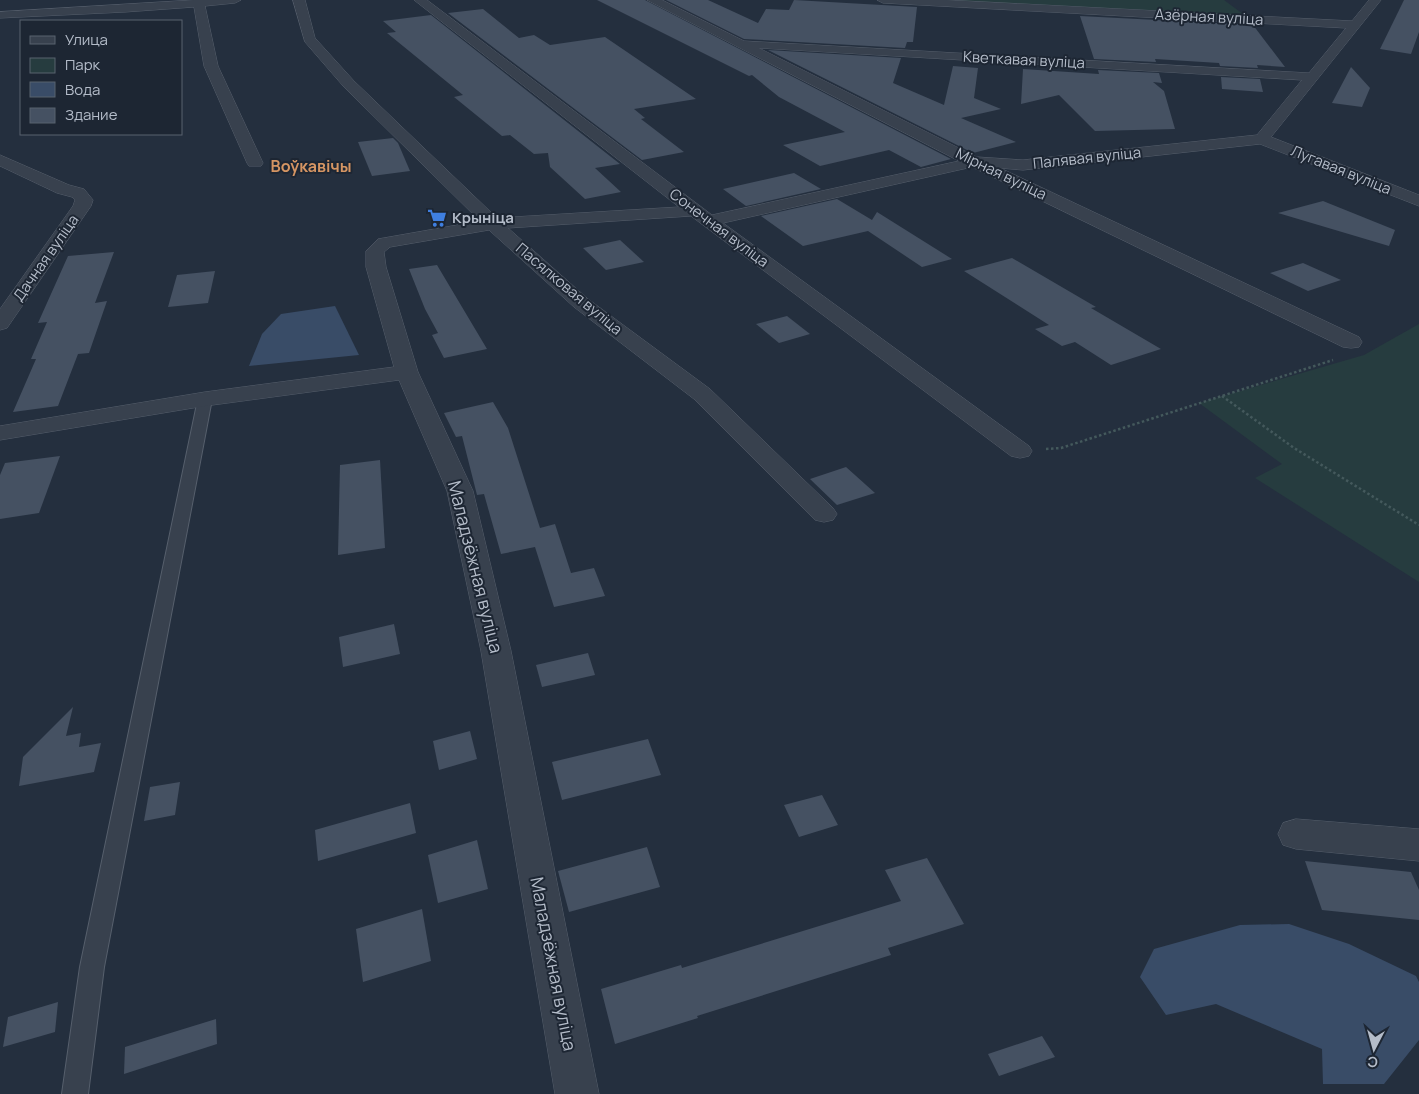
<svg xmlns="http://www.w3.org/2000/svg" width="1419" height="1094" viewBox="0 0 1419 1094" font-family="Manrope,sans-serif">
<rect width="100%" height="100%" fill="#242f3e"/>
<g fill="#263c3f">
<polygon points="927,0 1224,0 1247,17"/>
<polygon points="1419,324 1419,582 1255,478 1282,464 1199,403 1364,355"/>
</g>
<g fill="#394c67">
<polygon points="335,306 359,355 249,366 262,334 281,314"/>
<polygon points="1289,924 1349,944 1416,976 1419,982 1419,1040 1384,1084 1323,1084 1322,1049 1216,1004 1166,1015 1140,977 1154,949 1240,925"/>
</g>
<g fill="#455162">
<polygon points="597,0 645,0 951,159 921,167 889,150 820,166 783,145 845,132 779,97 752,75 749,76"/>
<polygon points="666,0 708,0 758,23 766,9 789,10 794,0 917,7 913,42 907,42 905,48 744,39"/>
<polygon points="1404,0 1419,0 1419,32 1411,54 1380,49"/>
<polygon points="483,9 519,38 534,35 550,45 605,37 696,99 634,109 645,118 641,119 684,152 642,160 448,13"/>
<polygon points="431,15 620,164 595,168 621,192 585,199 550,167 548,153 534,154 510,135 502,136 454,97 463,95 387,33 396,32 383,21"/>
<polygon points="1080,16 1253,25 1285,67 1257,65 1258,68 1220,66 1219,63 1155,59 1156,62 1094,59"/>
<polygon points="768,50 901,58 893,83 944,105 953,66 978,68 974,98 1001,109 961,118 1016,142 973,153"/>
<polygon points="1351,67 1370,88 1362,107 1332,103"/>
<polygon points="1023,69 1099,74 1098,70 1159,73 1162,83 1153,82 1164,91 1175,129 1095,131 1059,95 1021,104"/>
<polygon points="1221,77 1260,79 1263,92 1222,89"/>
<polygon points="393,138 398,143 410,171 372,176 358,142"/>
<polygon points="794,173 821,189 746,206 723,189"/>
<polygon points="837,199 872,220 877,212 952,259 922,267 868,231 803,246 761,216"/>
<polygon points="1323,201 1395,230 1389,246 1278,213"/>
<polygon points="620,240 644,262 606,270 583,248"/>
<polygon points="114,252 95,303 107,301 89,353 78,354 58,406 13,412 36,359 31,359 47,322 38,323 68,256"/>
<polygon points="1012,258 1096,307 1091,308 1161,349 1111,365 1075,342 1062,346 1035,329 1049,325 964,271"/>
<polygon points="1303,263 1341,280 1308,291 1270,273"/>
<polygon points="437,265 487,349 444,358 432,335 438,333 425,309 409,269"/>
<polygon points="215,271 208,303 168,307 177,275"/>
<polygon points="787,316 810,334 779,343 756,324"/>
<polygon points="493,402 508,428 540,528 555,524 571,573 594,568 605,596 554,607 535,547 501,554 484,494 477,495 462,436 456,437 444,413"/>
<polygon points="60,456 39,513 0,519 0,475 5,463"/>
<polygon points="380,460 385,548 338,555 340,465"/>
<polygon points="846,467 875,493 837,505 810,479"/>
<polygon points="394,624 400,654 343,667 339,637"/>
<polygon points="588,653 595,675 542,687 536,665"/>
<polygon points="73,707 66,736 81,733 79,747 101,743 94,772 19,786 23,757"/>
<polygon points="470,731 477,759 439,770 433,741"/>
<polygon points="648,739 661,775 562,800 552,762"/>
<polygon points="180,782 175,815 144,821 150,787"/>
<polygon points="822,795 838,825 799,837 784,805"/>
<polygon points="410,803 416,833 318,861 315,830"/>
<polygon points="477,840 488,889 438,903 428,855"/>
<polygon points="647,847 660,887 569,912 558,871"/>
<polygon points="927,858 964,924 888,948 891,955 697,1016 698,1018 615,1044 601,989 681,965 682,968 901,901 885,870"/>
<polygon points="1305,861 1411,872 1419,890 1419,920 1322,910"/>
<polygon points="422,909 431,961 363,982 356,929"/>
<polygon points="58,1002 55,1032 3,1047 8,1017"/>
<polygon points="216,1019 217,1044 124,1074 125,1047"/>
<polygon points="1042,1036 1055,1057 999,1076 988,1054"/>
</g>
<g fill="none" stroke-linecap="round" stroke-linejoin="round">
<g stroke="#565f6c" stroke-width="2">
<polygon id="service" points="205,395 212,399 104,967 88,1094 62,1094 80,967 198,399"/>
</g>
<g stroke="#565f6c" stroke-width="1">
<g id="minor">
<polygon points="194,0 241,0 235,3 205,6 218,66 263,163 261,166 249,166 247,163 204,66 194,7 125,12 0,18 0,12"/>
<path d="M293,0H305L315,38L354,81L497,218L679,207L414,0H427L712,215L959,161L647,0H662L744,41L1309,73L1346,28L883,3L877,0H946L1352,21L1369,0H1381L1271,137L1419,195V206L1260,144L1023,170L1000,168L1359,337L1362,342L1359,347L1351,348L1343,347L972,167L723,223L1029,446L1032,451L1029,456L1020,458L1011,456L691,216L508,228L588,299L710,389L833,508L837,514L833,520L824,522L815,520L694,399L574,307L489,230L390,247L384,252L386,267L418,372L473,491L511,651L599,1094H555L481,651L447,491L399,380L205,406L0,440V426L205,392L394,367L366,267V251L378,239L480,221L344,87L305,42ZM759,48L1302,80L1257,135L1023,160L977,157Z"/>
<polygon points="0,155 69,185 84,189 93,200 91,206 7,328 0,330 0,309 73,206 75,200 72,197 57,193 0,166"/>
<polygon points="1296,819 1419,829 1419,861 1296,849 1283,845 1278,834 1283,823"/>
</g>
</g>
<g stroke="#44595c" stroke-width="2.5" stroke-dasharray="2.5 2.5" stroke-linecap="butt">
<polyline points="1222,396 1294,448 1419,525"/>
<polyline points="1046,449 1061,448 1333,360"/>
</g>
<use href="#service" fill="#38414e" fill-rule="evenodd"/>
<use href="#minor" fill="#38414e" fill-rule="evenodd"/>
</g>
<defs>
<g id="supermarket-bare" transform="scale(1.5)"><path d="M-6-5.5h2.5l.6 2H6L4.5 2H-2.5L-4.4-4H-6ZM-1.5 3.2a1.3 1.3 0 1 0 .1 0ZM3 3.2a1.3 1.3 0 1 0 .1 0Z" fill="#3f7fe0" stroke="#1d2633" stroke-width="2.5" paint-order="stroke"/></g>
</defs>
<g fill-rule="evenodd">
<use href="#supermarket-bare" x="437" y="218"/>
</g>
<g text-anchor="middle" stroke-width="4" stroke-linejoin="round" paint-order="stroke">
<g font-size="15" fill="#b4bcc9" stroke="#1d2633">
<text transform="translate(1209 17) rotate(3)" y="5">Азёрная вуліца</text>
<text transform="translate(1024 60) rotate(3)" y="5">Кветкавая вуліца</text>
<text transform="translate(1087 158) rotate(-6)" y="5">Палявая вуліца</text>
<text transform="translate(1341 170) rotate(22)" y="5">Лугавая вуліца</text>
<text transform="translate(1001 174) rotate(26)" y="5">Мірная вуліца</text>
<text transform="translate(719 228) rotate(37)" y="5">Сонечная вуліца</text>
<text transform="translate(46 258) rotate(-55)" y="5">Дачная вуліца</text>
<text transform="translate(569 289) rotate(40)" y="5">Пасялковая вуліца</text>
</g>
<g font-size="15" font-weight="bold" fill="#b4bcc9" stroke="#1d2633" text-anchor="start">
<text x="452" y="223">Крыніца</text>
</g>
<g font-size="16" font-weight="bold" fill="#d59563" stroke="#1d2633">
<text x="311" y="172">Воўкавічы</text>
</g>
<g font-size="18" fill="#b4bcc9" stroke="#1d2633">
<text transform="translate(475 567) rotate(76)" y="6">Маладзёжная вуліца</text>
<text transform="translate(553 964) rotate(79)" y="6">Маладзёжная вуліца</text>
</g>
</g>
<rect x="20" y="20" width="162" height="115" fill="#1d2633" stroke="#59626f"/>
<rect x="30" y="36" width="25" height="8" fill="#38414e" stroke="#59626f"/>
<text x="65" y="45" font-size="15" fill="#b4bcc9">Улица</text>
<rect x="30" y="58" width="25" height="15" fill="#263c3f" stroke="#59626f"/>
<text x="65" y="70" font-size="15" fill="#b4bcc9">Парк</text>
<rect x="30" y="82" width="25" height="15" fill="#394c67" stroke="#59626f"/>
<text x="65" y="95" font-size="15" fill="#b4bcc9">Вода</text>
<rect x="30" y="108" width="25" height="15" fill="#455162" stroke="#59626f"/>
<text x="65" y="120" font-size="15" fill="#b4bcc9">Здание</text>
<g transform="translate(1374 1049) rotate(186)" stroke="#1d2633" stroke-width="4" paint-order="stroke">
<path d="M0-4L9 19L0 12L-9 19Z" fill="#b4bcc9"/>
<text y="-8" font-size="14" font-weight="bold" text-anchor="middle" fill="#b4bcc9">С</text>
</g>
</svg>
